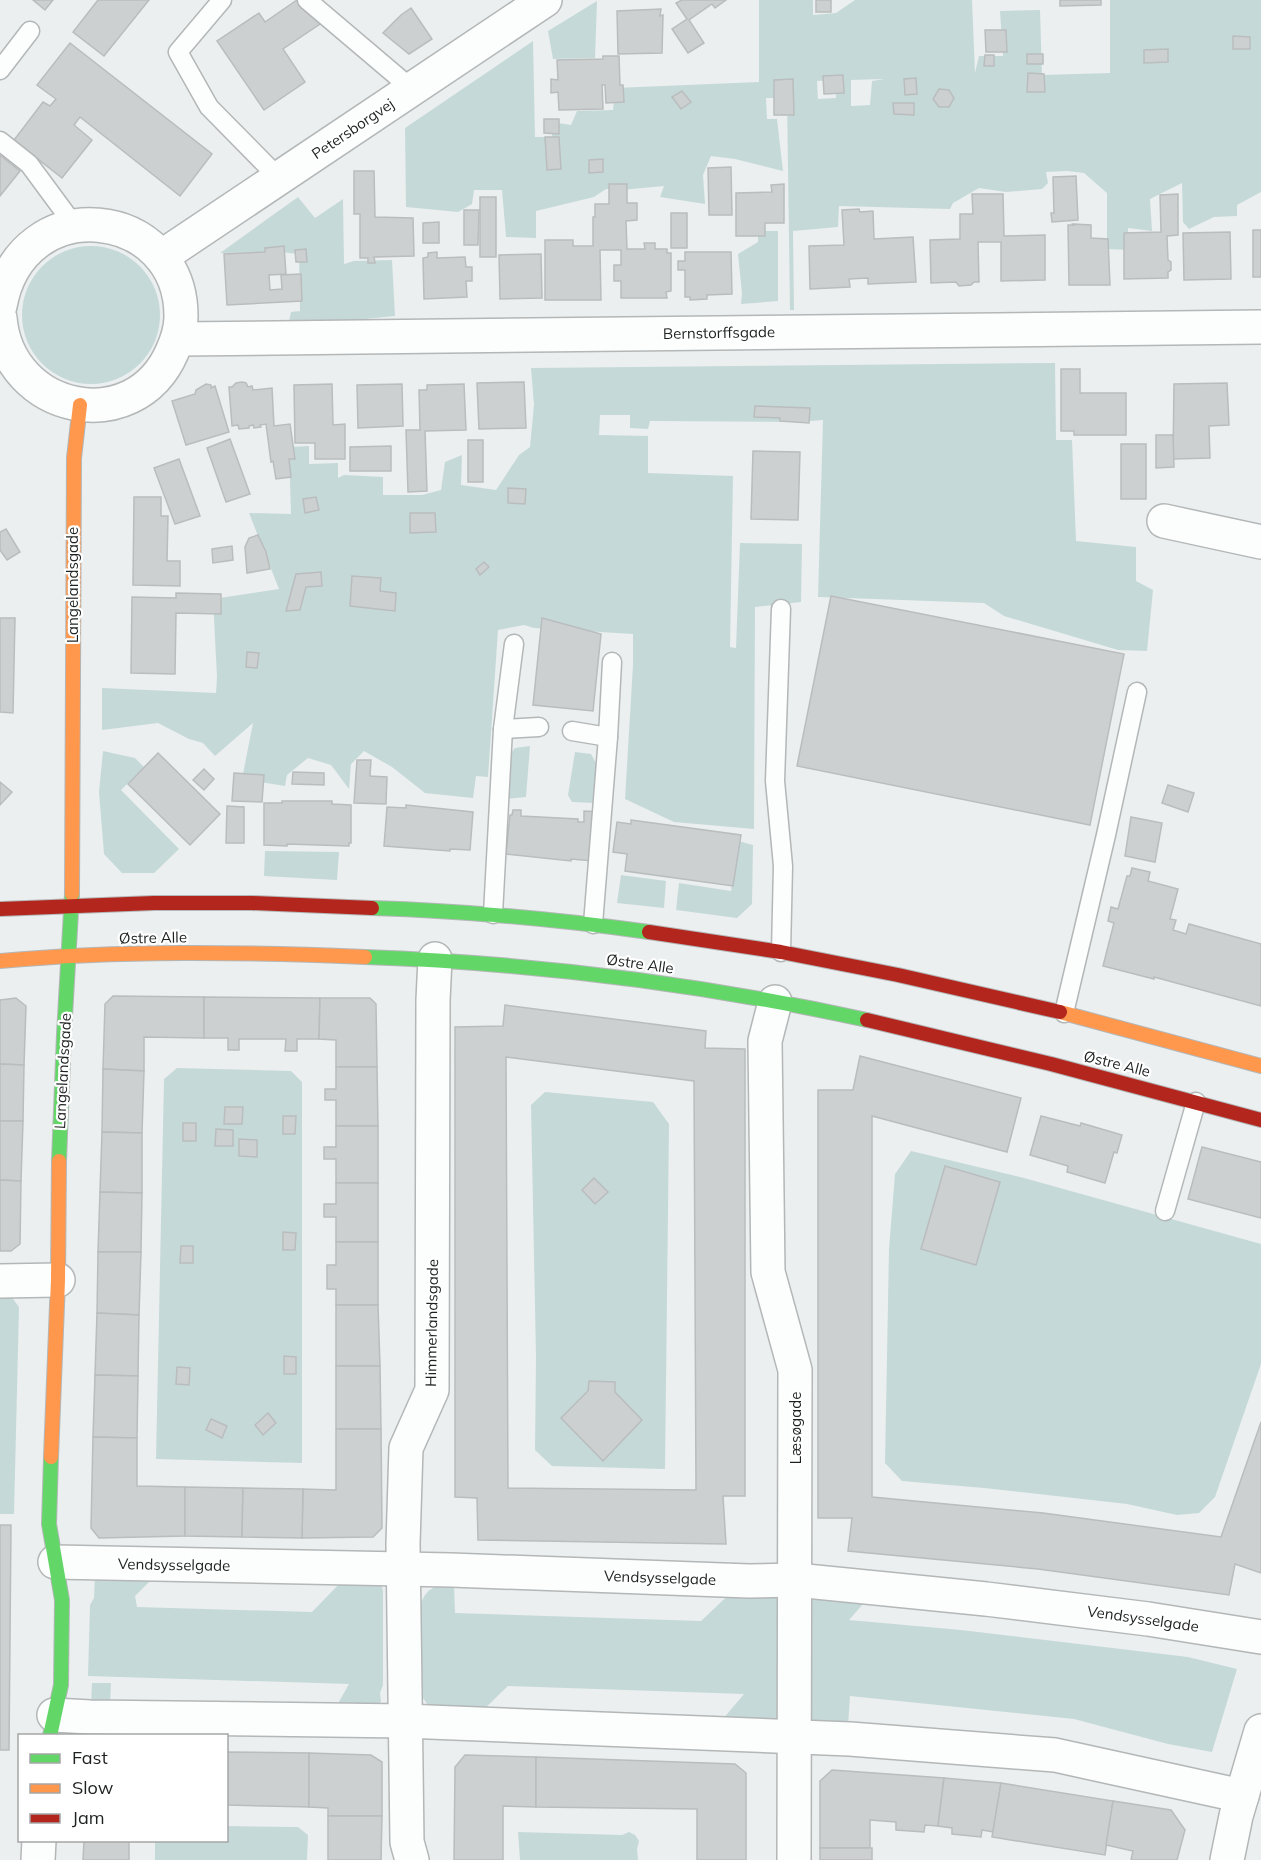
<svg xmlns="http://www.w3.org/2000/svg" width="1261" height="1860" viewBox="0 0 1261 1860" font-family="Mulish,sans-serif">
<rect width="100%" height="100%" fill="#ebefef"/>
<g fill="#c6d9d9" fill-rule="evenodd">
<path d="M759,0H813V15L836,13L855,0H972L975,73L979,56H1003L1000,11L1040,10L1042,75L1110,73V0H1261V192L1237,205V216L1214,217L1189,229L1183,222L1182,183L1150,199L1152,231L1128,228V250L1107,249V193L1084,173L1067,171L1046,172L1048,183L1042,189L1006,192L979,188L953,203L950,209L839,206L838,227L793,231L794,310H790L787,98H766L767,119H777L783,171L735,159L711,156L703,175L705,204L660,197L664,186L621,190L606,189L594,197L536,211V238L506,237L502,190H474L472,204L458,212L406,207L405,128L533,41L535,137H552V122L571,125L577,111L613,110L615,88L759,82ZM884,79L872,81L870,105L851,106V80ZM835,80L836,98L818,99L817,81Z"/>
<polygon points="597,1 595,58 553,59 548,31"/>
<polygon points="298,197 315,218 343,199 344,264 354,261 392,260 395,316 344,321 289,322 291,312 300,311 299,254 279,252 220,253"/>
<polygon points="758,231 778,231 778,301 741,304 742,293 738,254 758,242"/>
<circle cx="91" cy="315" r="69"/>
<polygon points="1055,363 1056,440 1072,440 1076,541 1136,547 1136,581 1153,590 1147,651 1118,650 1004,616 984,603 818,597 823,420 798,422 650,421 648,429 630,428 630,415 600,415 599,435 648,436 648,473 733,476 730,647 736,648 740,543 802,544 801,602 755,607 754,829 674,822 625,799 633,665 633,634 534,628 524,625 498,630 488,777 476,776 473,798 425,793 392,767 364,751 351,764 349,789 331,765 308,758 287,775 285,786 242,779 253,723 215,756 203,743 189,739 158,723 102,730 102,688 216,693 217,677 213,599 279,589 249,513 291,514 289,447 309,446 309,464 338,463 338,478 344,475 383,477 383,495 422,495 441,490 445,462 462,455 461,485 496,490 519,455 530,447 534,405 531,368"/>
<polygon points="530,746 526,797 504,799 507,758 515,748"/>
<polygon points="103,751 135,758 144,767 121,790 179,849 154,873 122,873 104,854 99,792"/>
<polygon points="575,752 591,754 598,767 595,803 572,802 568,795"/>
<polygon points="738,841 753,845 752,904 737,918 676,910 679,883 731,891"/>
<polygon points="265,851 339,852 337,880 264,876"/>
<polygon points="621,875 666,881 664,908 617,903"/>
<polygon points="177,1068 291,1071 302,1082 302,1463 156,1459 164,1079"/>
<polygon points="545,1092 653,1102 669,1124 665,1469 552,1466 535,1450 536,1357 531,1105"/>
<polygon points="911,1151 1024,1178 1261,1244 1261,1364 1215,1497 1199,1513 1177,1515 1127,1504 984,1488 902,1481 885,1463 889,1249 895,1174"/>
<polygon points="0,1295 10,1295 19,1307 14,1514 0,1514"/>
<polygon points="147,1573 150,1581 135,1596 137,1607 312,1612 342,1581 377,1583 382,1587 383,1591 383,1685 380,1693 381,1702 371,1710 336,1707 349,1684 88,1676 90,1605 94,1598 95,1574"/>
<path d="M454,1584L455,1613L701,1621L737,1587L782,1595L785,1708L776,1720H722L744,1694L508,1686L480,1713L436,1711L428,1705L420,1694V1606C427,1586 435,1586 454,1584Z"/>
<polygon points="818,1593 870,1596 849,1620 961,1630 1188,1657 1237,1669 1212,1752 1168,1744 1074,1719 850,1696 848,1726 819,1724 808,1716 807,1601"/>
<polygon points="92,1683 111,1683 110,1707 91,1706"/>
<polygon points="227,1826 298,1827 308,1835 307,1860 155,1860 155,1841 226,1840"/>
<polygon points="518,1832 622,1835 629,1832 635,1835 639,1841 637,1849 638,1860 520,1860"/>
</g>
<g fill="#cdd0d0" stroke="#babdbd" stroke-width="1.5" fill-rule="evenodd">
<polygon points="33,0 53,0 45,10"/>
<polygon points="98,0 149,0 104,56 73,32"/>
<polygon points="297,0 303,0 320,24 283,49 305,82 264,110 217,41 259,13 265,22"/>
<polygon points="682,0 726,0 715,8 712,4 689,20 704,43 688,53 672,29 687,19 676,3"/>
<rect x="816" y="0" width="15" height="12"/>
<polygon points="1060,0 1101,0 1101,5 1060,6"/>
<polygon points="411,8 432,39 409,54 383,33 401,15"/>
<polygon points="661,9 660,16 663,15 662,53 618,54 617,11"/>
<polygon points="985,30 1006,30 1007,52 986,52"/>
<polygon points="1233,36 1250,37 1250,49 1233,49"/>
<polygon points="70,43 212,154 180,196 80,117 74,125 92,140 62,178 14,140 43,102 50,106 56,99 37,85"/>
<polygon points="1168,49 1168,62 1144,63 1144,50"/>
<rect x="1027" y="54" width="16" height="10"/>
<polygon points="985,55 994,55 994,66 984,66"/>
<polygon points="603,56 619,56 620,85 623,85 624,102 606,103 605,85 602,85 603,109 559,110 558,92 551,93 551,79 558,80 557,60 603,59"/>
<polygon points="1028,73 1044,74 1045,92 1027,92"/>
<polygon points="843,75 844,93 824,94 823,76"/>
<polygon points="916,78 917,94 905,95 904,79"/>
<polygon points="793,79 794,115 774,115 774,80"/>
<polygon points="939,89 949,90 954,98 949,107 939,107 933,99"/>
<polygon points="682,91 691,102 681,109 672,97"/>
<polygon points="893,103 914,103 914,115 894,114"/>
<polygon points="544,119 559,119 559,134 544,133"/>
<polygon points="545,137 559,137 561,169 547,170"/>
<polygon points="0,155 20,171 0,196"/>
<polygon points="603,159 603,172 589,173 589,160"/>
<polygon points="731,167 732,215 709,215 708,168"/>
<polygon points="354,171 374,171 375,217 413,218 414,256 374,257 375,263 368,263 368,258 360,258 360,214 354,214"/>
<polygon points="1076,176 1078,220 1052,222 1051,213 1054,213 1053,177"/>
<polygon points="609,184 627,184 627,203 637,203 637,220 626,221 627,249 645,249 644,243 655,243 655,249 667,249 667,253 671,253 671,291 666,292 667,298 621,298 621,281 614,281 614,265 621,265 621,250 600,250 601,300 545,300 545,240 573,240 573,246 593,246 593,217 595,217 595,204 609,204"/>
<polygon points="784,184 784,223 765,223 765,236 736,236 736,193 772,192 771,185"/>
<polygon points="972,194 1003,194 1004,236 1045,235 1045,280 1001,281 1001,242 978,242 979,282 974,282 971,285 959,286 956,282 931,283 930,240 960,239 960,214 973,214"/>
<polygon points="1178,194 1178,235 1167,236 1168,260 1171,262 1171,270 1168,272 1168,278 1124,279 1124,233 1161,232 1160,195"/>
<rect x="480" y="197" width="16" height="60"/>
<polygon points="859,209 860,212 873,211 874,239 913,237 916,282 868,284 868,278 849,279 850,287 810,289 809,246 844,245 842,210"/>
<polygon points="464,210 479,210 478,245 464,245"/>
<rect x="671" y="213" width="16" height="35"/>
<polygon points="439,222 439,243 423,243 423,223"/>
<polygon points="1073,224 1091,225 1091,238 1108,239 1110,285 1069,285 1068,225 1074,225"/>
<rect x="1253" y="230" width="8" height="47"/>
<polygon points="1230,232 1231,279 1184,280 1183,233"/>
<polygon points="284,246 286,274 269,275 270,290 282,289 281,275 301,274 302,301 227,305 224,254 265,252 265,248"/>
<polygon points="306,249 307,262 296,262 295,250"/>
<polygon points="437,252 437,258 465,257 466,267 472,267 472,281 466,281 467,297 424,299 423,258 428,257 428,253"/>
<polygon points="685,252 731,252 732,294 707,295 707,299 690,300 690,297 685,297 685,270 678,270 678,261 685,261"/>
<polygon points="541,254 542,298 500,299 499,255"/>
<polygon points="1061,369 1080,369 1080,393 1126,393 1126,435 1074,435 1074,431 1061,431"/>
<polygon points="242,382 246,383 248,387 252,386 253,390 272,388 274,426 290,424 295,459 289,459 291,477 276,479 273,461 271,462 266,424 260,425 261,427 254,428 253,425 249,426 249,428 239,429 238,425 232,426 229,387 232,387 236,383"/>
<polygon points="524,382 526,428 479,429 477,383"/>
<polygon points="1227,383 1229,425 1209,426 1210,458 1173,459 1174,384"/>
<polygon points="206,384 211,385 211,388 215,386 229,432 186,445 172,401 195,394 196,390"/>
<polygon points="332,384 333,425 345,424 345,459 315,459 315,443 295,443 294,385"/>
<polygon points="402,384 403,426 358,428 357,385"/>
<polygon points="464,384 466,430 425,431 427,491 408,492 406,430 420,430 419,390 427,390 427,385"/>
<polygon points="755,406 810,408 809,423 780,421 780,418 754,417"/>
<polygon points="1156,435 1173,435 1174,467 1156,468"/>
<polygon points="230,439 250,494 226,502 207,448"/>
<rect x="468" y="440" width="15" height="42"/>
<rect x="1121" y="444" width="25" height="55"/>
<polygon points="391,446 391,471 350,471 350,447"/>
<polygon points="753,451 800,452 798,520 751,519"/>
<polygon points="179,459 200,516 175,524 154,468"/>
<polygon points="508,488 526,489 525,504 508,503"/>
<polygon points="134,497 161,497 161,516 168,516 167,561 180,561 180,586 133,585"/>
<polygon points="316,497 319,510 305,513 303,499"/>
<polygon points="410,513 435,513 436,532 410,533"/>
<polygon points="6,529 20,552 7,560 0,550 0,532"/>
<polygon points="258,535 266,552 270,569 247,573 245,547 249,538"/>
<polygon points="232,546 233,560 213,563 212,549"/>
<polygon points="484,562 489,567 480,575 476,569"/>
<polygon points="321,572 322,586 306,587 300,610 286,611 296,574"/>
<polygon points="352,576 381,578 380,591 396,593 395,611 350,606"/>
<polygon points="176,593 221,594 221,614 176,613 175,674 131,673 132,597 176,598"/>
<polygon points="831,596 1124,654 1090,825 797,766"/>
<polygon points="0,618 15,618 13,713 0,712"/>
<polygon points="542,618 601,634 593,711 533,705"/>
<polygon points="247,652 259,653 257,668 246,667"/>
<polygon points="158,753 220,814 190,845 128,784"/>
<polygon points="357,760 371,760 370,776 387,777 386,804 354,803"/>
<polygon points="204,769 214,779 204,790 193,780"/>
<polygon points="293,772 324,773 324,785 292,784"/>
<polygon points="234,773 264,775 262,802 232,801"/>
<polygon points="0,782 12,792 0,805"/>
<polygon points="1168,785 1194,793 1188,812 1162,803"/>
<polygon points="282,801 332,801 332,804 351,805 351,843 349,843 349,846 287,844 287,846 264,845 264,803 282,803"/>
<polygon points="406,805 473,812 470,850 450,849 450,851 384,846 387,807 406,808"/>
<polygon points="227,806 244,807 244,843 226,843"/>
<polygon points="513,810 521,810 521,816 578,819 578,822 584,822 584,811 602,812 593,861 571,859 571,861 506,854 510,815 512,815"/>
<polygon points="1131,817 1162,823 1155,862 1125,856"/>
<polygon points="631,820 741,835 733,886 625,871 627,854 613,852 617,822 631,824"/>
<polygon points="1132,868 1150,872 1148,881 1178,889 1170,919 1176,920 1173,930 1186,934 1189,924 1261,944 1261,1006 1154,977 1154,979 1103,966 1114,923 1108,921 1111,907 1118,909 1127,876 1130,876"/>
<polygon points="113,996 204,997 204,1038 144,1037 144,1071 103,1069 105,1004"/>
<polygon points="204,997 320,998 319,1039 297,1039 297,1051 285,1051 286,1039 239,1039 239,1050 228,1050 228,1038 204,1038"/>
<polygon points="16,998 26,1006 24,1065 0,1064 0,1000"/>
<polygon points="320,998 370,998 376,1004 377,1067 336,1067 336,1040 319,1039"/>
<path d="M505,1005L706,1031L705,1048L745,1049V1496H723L726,1544L478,1540L477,1498L455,1497V1027L503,1026ZM506,1057L694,1081L696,1490L508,1488Z"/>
<polygon points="860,1056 1021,1098 1007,1152 872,1116 872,1497 1043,1513 1221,1537 1261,1422 1261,1573 1235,1564 1229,1595 1038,1569 848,1551 852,1518 818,1518 818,1090 853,1090"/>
<polygon points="0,1064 24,1065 23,1121 0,1121"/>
<polygon points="336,1067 377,1067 378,1126 336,1126 336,1100 325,1100 325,1089 336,1089"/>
<polygon points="103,1069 144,1071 142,1133 102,1132"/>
<polygon points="225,1107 243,1107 242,1124 224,1124"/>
<polygon points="283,1116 296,1116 295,1134 283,1134"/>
<polygon points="1041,1116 1080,1126 1081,1123 1122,1135 1117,1153 1114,1152 1105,1183 1067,1172 1068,1166 1030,1155"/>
<polygon points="0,1121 23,1121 21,1181 0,1180"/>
<rect x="183" y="1123" width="13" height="18"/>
<polygon points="336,1126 378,1126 378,1183 336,1183 336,1159 324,1159 324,1147 336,1147"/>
<polygon points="216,1129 233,1130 233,1146 215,1146"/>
<polygon points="102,1132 142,1133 142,1193 100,1192"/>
<polygon points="239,1139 257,1140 257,1157 239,1156"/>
<polygon points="1202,1147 1261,1162 1261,1218 1188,1199"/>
<polygon points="945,1166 1000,1182 976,1265 921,1249"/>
<polygon points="594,1178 608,1192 595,1204 582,1190"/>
<polygon points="0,1180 21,1181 20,1244 11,1251 0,1251"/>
<polygon points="336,1183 378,1183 378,1242 336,1242 336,1217 324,1217 324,1204 336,1204"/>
<polygon points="100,1192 142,1193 141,1252 98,1252"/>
<polygon points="283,1232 296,1233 295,1250 283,1250"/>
<polygon points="336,1242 378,1242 378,1305 336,1305 336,1289 327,1289 327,1265 336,1265"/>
<polygon points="181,1246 193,1246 193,1263 180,1263"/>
<polygon points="98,1252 141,1252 139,1315 97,1313"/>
<polygon points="336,1305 378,1305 380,1366 336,1366"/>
<polygon points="97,1313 139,1315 138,1376 95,1375"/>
<polygon points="284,1356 296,1357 296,1374 284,1374"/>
<polygon points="336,1366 380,1366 381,1429 336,1429"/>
<polygon points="177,1367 190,1368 189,1385 176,1384"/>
<polygon points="95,1375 138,1376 137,1438 93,1437"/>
<polygon points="589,1381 615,1382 615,1392 642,1420 603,1461 561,1418 588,1391"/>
<polygon points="268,1413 276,1423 263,1435 255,1425"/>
<polygon points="211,1419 227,1426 222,1438 206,1430"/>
<polygon points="336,1429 381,1429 382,1528 373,1537 302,1538 303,1489 336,1490"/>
<polygon points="93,1437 137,1438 137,1486 185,1487 185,1536 99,1538 91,1528"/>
<polygon points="185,1487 243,1488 242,1537 185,1536"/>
<polygon points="243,1488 303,1489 302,1538 242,1537"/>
<polygon points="0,1525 11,1525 9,1750 0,1750"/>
<polygon points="226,1752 309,1753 309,1807 226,1805"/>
<polygon points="309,1753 371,1755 382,1762 382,1816 328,1816 328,1808 309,1807"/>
<polygon points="465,1755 536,1757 536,1807 503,1806 503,1860 454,1860 455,1767"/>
<polygon points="536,1757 735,1764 746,1773 746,1860 697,1860 697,1809 536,1807"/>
<polygon points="832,1770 944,1778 938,1826 925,1825 924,1832 896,1830 896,1822 870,1820 870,1848 820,1848 820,1781"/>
<polygon points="944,1778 1001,1783 993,1832 982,1830 981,1837 952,1834 952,1828 938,1826"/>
<polygon points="1001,1783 1113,1801 1105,1855 992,1837"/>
<polygon points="1113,1801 1171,1810 1185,1830 1177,1860 1131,1860 1133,1851 1106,1845"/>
<polygon points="328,1816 382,1816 381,1860 328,1860"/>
<polygon points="84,1840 129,1840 129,1860 83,1860"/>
<rect x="820" y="1848" width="52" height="12"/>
</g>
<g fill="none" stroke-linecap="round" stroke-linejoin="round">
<g stroke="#b4b7b7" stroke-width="21">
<g id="lane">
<polyline points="222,0 178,52 209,107 279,178"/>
<polyline points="307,0 412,89"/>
<polyline points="0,70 30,31"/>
<polyline points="0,141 29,164 74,225"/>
<polyline points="781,609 775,781 783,866 781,952"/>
<polyline points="503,729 539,727"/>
<polyline points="572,731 608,737"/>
<polyline points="493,914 503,729 514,644"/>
<polyline points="593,924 608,737 612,662"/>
<polyline points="1064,1013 1106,835 1137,692"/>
<polyline points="1165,1211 1196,1102"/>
</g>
</g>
<g stroke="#b4b7b7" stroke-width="36">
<g id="street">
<polyline points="161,257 545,0"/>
<path d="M0,306C21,187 182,206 181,317C181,329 177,341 172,352C134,439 8,413 0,318"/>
<polyline points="178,339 1261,327"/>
<polyline points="1164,521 1261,542"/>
<polyline points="775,1002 765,1041 768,1272 795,1370 794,1860"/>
<polyline points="0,1281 58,1280"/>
<polyline points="55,1562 451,1570 749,1581 796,1580 986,1599 1148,1619 1261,1637"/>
<polyline points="54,1715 90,1717 405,1721 850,1739 1055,1755 1242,1796"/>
<polyline points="38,1860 39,1840"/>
<polyline points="412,1860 407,1842 403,1544 406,1448 432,1390 433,1000 435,959"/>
<polyline points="1227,1860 1236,1816 1261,1731"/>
</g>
</g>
<g stroke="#b4b7b7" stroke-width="16">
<g id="fast">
<path d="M372,908C465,911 557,919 649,932"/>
<path d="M365,957C533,963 702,984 867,1020"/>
<polyline points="59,1161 64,1034 72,894"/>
<polyline points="50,1736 61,1685 62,1600 49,1524 51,1457"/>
</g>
</g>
<g stroke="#b4b7b7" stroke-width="16">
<g id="slow">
<polyline points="72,894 74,458 80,405"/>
<path d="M0,961C121,950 243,952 365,957"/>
<polyline points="1060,1012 1261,1066"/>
<polyline points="51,1457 58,1280 59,1161"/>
</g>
</g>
<g stroke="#b4b7b7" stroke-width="16">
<g id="jam">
<polyline points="0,909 154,903 252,903 372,908"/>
<polyline points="649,932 781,952 898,975 1060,1012"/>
<polyline points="867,1020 1051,1064 1261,1120"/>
</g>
</g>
<use href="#lane" stroke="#fcfdfd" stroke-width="18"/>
<use href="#street" stroke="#fcfdfd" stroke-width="33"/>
<use href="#fast" stroke="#63d668" stroke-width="14"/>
<use href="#slow" stroke="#ff974d" stroke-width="14"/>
<use href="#jam" stroke="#b3261e" stroke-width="14"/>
</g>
<g text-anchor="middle" stroke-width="4.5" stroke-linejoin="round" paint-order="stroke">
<g font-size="15" fill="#1f2121" stroke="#fff">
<text transform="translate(353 129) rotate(-34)" y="5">Petersborgvej</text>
<text transform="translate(719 333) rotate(-1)" y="5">Bernstorffsgade</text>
<text transform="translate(73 585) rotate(-90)" y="5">Langelandsgade</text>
<text transform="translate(153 938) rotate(-1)" y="5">Østre Alle</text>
<text transform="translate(640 964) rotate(8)" y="5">Østre Alle</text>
<text transform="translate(1117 1064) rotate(14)" y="5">Østre Alle</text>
<text transform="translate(63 1071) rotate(-87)" y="5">Langelandsgade</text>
<text transform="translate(432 1323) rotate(-89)" y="5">Himmerlandsgade</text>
<text transform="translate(796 1428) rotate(-90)" y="5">Læsøgade</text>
<text transform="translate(174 1565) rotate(1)" y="5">Vendsysselgade</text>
<text transform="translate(660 1578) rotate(2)" y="5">Vendsysselgade</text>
<text transform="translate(1143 1619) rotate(8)" y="5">Vendsysselgade</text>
</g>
</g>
<rect x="18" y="1734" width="210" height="108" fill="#ffffff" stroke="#a5a6a6" stroke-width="1.5"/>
<rect x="30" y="1754" width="30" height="9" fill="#63d668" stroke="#a5a6a6" stroke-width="1.5"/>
<text x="72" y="1764" font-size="18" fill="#1f2121">Fast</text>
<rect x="30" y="1784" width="30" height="9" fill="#ff974d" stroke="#a5a6a6" stroke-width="1.5"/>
<text x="72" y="1794" font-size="18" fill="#1f2121">Slow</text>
<rect x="30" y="1814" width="30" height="9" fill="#b3261e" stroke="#a5a6a6" stroke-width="1.5"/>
<text x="72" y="1824" font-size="18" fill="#1f2121">Jam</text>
</svg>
